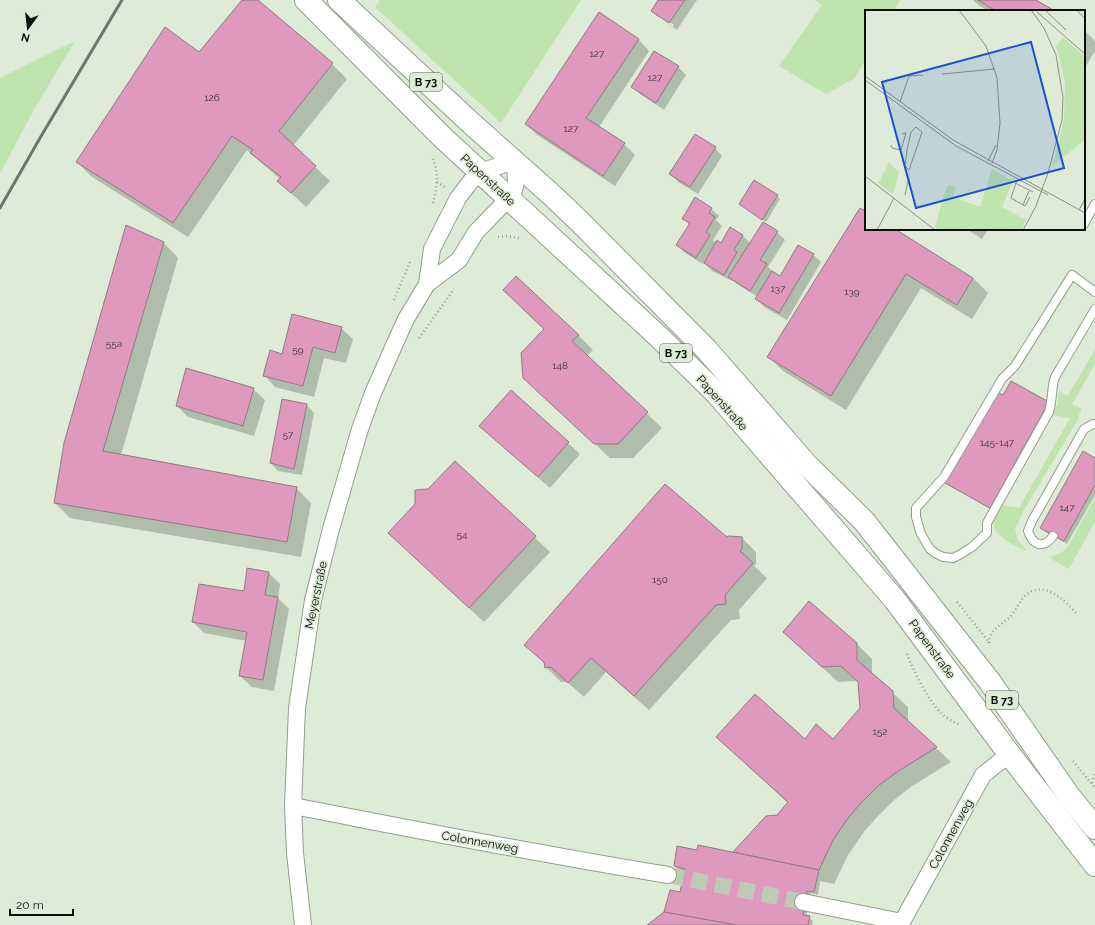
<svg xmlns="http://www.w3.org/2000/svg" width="1095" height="925" viewBox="0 0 1095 925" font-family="Raleway,sans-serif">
<rect width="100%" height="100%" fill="#ddebd7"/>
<g fill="#bfe4af">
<polygon points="380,0 581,0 501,123 375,7"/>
<polygon points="815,0 900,0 894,11 866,11 866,58 855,78 826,94 779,66 822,5"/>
<polygon points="75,41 35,108 0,173 0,78"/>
<path d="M1095,350V364L1072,404L1082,409L1078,417L1079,418L1024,510L1015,529L1018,540L1026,549V551C1013,544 991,537 994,520C995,515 999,510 1001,505L1019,508L1070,418L1053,415L1058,403L1059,390L1065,395H1068Z"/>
<polygon points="1095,498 1095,521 1069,569 1048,557 1061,553 1067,548"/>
</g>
<g fill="#0003">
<polygon points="244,0 256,0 332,64 347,79 293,146 330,181 306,207 278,181 280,179 247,150 188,237 92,177 77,162 199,53"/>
<polygon points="659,0 697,0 677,30 659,18 672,27 674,25 659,15 659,18 652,11"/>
<polygon points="973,0 1034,0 1053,11 988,11 980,6"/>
<polygon points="1084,30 1095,41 1095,51 1084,69"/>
<polygon points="638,39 649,51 599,127 624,144 635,155 615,186 537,135 526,124"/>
<polygon points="655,52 678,67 686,75 664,110 640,94 633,87"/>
<polygon points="715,148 722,156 698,194 678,182 671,174"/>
<polygon points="777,196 780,199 766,222 740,204"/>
<polygon points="711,209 719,216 716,220 722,226 713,240 716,243 722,244 742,235 750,243 777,232 785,240 768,267 780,277 813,255 821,262 787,320 764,307 757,299 758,297 737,284 732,280 732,281 712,271 704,263 703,264 685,253 677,245 690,225 683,218"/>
<polygon points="866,213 866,229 893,229 973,278 988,293 972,319 921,288 846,410 783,371 768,356"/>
<polygon points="966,229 988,229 982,239"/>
<polygon points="164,243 178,258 121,455 296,488 311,503 301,557 70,518 55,503"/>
<polygon points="341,328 353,339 346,363 324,358 314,397 275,387 264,375 282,355"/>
<polygon points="545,329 578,335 593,350 587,356 662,428 633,458 610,458 539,392"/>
<polygon points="253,389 265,400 254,436 188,417 177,406"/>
<polygon points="1004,396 1052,406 994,511 950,486 946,483"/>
<polygon points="307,405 314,413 302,475 278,471 271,463"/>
<polygon points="492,437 568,443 580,454 550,488"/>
<polygon points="1095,459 1095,495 1067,544 1044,531 1041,528"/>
<polygon points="455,462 550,552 484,622 404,547 429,490"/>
<polygon points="727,538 742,538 756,552 756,564 754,566 767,578 739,610 740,619 731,620 649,710 606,672 584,697 567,682 561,682 546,667 545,664 526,645"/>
<polygon points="269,573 280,584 278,598 289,609 274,691 252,687 240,676 247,641 204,633 193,622 244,593"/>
<polygon points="784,632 857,644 872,659 872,674 908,707 908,722 951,762 912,786 893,801 876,818 863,833 848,855 834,884 820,881 818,895 811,893 806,917 809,917 813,921 812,925 649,925 665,913 681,893 685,871 678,869 675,865 698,851 734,853 767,817 777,816 788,803 717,737 833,740 861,709 859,683 857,681 838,682"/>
</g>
<g fill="#df99bd" stroke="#907a85">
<polygon points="242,0 258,0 333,63 279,131 316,166 291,193 277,181 281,177 250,153 253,150 232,136 173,223 76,162 165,27 199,52"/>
<polygon points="658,0 685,0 669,23 651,11"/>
<polygon points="978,0 1036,0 1055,11 996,11"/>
<polygon points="599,12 639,39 586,118 625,143 603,176 525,124"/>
<polygon points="654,51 679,66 656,103 631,87"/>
<polygon points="695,134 716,147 690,187 669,174"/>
<polygon points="754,180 778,195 762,220 739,204"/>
<polygon points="695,197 712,208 709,213 715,217 706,232 710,235 696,258 676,245 690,223 682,219"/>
<polygon points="860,208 866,211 866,229 895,229 973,278 957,305 906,274 831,396 767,357"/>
<polygon points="763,222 778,231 760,260 767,264 750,291 728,277"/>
<polygon points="126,225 164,242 103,451 297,487 287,542 54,503 64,443"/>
<polygon points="730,227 743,235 734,250 737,252 724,275 704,263 717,240 721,243"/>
<polygon points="798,245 814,254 779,313 755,299 772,271 780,276"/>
<polygon points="516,276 579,335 572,341 648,412 618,444 594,444 523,378 521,353 544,329 503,290"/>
<polygon points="292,314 342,327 335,353 313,347 303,386 263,376 270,350 282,354"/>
<polygon points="186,368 254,388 243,426 176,406"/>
<polygon points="1011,381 1049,402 990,508 945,483 997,392 1003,395"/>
<polygon points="511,390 569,442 538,477 479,426"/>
<polygon points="282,399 307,404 294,469 270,463"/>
<polygon points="1083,451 1095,458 1095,485 1064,541 1040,528"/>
<polygon points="455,461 536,536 469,608 388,533 415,504 415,490 428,489"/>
<polygon points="665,484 727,537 729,536 742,537 742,549 740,551 753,563 725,595 726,604 716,605 634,696 591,658 568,683 551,667 545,668 544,662 524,645"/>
<polygon points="247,568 269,572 265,595 278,597 263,680 239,676 247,632 192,622 199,584 244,591"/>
<polygon points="809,601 857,643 857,660 893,691 894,708 937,747 897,772 878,786 861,803 848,818 833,840 819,870 733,852 766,816 777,815 788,802 716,737 755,694 805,739 816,724 833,739 860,708 858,682 841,666 822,667 783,632"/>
<polygon points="698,845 819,870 814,892 807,891 803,915 810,916 808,925 736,925 664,912 670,890 680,892 685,869 674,866 677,846 697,850"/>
<polygon points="664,912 736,925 647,925"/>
</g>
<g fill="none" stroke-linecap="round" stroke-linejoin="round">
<polyline stroke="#bdcab8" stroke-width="16" stroke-dasharray="16 8" stroke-linecap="butt" points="668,875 803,902"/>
<g stroke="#929f8c" stroke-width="10">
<g id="lane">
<polyline points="1084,224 1095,204"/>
<path d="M1095,292L1072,275L1015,366L1002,379L944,477L916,508V517L921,534L930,549L935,553L943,557L953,558L961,554L972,547L987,533V523L1049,412C1053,399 1051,388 1055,377L1095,309"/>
<path d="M1053,536C1044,549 1033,546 1028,531L1032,521L1084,429L1093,424H1095"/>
</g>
</g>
<g stroke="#929f8c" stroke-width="18">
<g id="street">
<path d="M293,806C418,830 543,855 668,875"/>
<polyline points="803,902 902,922 983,775 998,763 1010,755"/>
<polyline points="303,925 295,853 293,806 297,708 313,600 331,529 360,429 373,393 396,341 406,319 427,284 432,249 458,198 471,181 480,173 486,170 502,165 515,162 516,182 513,194 476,232 459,260 427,284"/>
</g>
</g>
<g stroke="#929f8c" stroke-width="24">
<g id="primary">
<polyline points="306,0 440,135 660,338 717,394 895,600 1010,755 1095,865"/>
<polyline points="339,0 472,124 554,197 579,221 707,350 806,464 864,521 990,682 1069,796 1095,828"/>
</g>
</g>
<g stroke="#97a293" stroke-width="2.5" stroke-dasharray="1 3" stroke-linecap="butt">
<polyline points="437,182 445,187"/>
<path d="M433,203C437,190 439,173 433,159"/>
<polyline points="498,237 506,236 519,238"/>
<polyline points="394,300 410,262"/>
<polyline points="419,338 454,289"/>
<polyline points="957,602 989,642"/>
<path d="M989,643C990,629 1000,626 1010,617C1016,611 1019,601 1026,595C1045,579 1066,602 1078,615"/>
<path d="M907,654C913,670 929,702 942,714C947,719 954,722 960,725"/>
<polyline points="1073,761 1095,788"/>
<polyline points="1092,783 1095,772"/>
</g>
<use href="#lane" stroke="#fff" stroke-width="8"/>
<use href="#street" stroke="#fff" stroke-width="16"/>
<use href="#primary" stroke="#fff" stroke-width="22"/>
<polyline stroke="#6d7669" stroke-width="3" points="0,208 40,138 122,0"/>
</g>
<g text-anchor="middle" stroke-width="3.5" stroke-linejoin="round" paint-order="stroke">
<g font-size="10" fill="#3f3236">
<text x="597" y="57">127</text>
<text x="655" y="81">127</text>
<text x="212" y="101">126</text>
<text x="571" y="132">127</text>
<text x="778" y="292">137</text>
<text x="852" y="295">139</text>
<text x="114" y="347">55a</text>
<text x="298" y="353">59</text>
<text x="560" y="369">148</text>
<text x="288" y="438">57</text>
<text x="997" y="446">145-147</text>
<text x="1067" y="511">147</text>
<text x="462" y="538">54</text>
<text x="660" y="583">150</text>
<text x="880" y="735">152</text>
</g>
<g fill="#ddebd7" stroke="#495147" stroke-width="1">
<rect x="410" y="73" width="32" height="18" rx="3"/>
<rect x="660" y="344" width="32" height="18" rx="3"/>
<rect x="986" y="691" width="32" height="18" rx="3"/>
</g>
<g font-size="11" font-weight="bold" fill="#0a0f09">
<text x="426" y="86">B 73</text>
<text x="676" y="357">B 73</text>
<text x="1002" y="704">B 73</text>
</g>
<g font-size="12" fill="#0a0f09" stroke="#ddebd7">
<text transform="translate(488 180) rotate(43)" y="4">Papenstraße</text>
<text transform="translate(722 403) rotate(48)" y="4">Papenstraße</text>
<text transform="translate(316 595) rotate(-78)" y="4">Meyerstraße</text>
<text transform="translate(932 649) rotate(54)" y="4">Papenstraße</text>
<text transform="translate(951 834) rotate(-61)" y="4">Colonnenweg</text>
<text transform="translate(480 842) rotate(10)" y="4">Colonnenweg</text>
</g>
</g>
<g transform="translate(865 10)">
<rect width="220" height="220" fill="#ddebd7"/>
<path d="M198,27L220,47V130L188,155L199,109L200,71L191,36ZM24,152L34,162L28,184L11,172L15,171ZM127,159L148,171L137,197L161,210L156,220H74L70,217L81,178L84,175L91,177L88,187L115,197Z" fill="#bfe4af"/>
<path fill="none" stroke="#899385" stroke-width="1" d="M94,0L121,36L132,68L135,113L132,140L127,153M180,0L201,20M211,0L220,8M172,2L220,44M77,64L130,59M0,66L88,130L220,203M0,70L91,136L183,185M35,92L44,66L58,65M51,117L57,122L44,160L40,156L42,140L46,122ZM26,135L27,138L36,140L41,123L37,124M123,151L131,135M0,166L70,220M152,170L146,188L158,195M150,173L168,182M40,185L44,167M158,195L164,181M158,195L160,196L165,187M214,200L220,189M12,220L29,188M158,220L171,196L183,163L197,110L198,87L191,45L179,18L166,0"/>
<path fill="#1d4ed8" fill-opacity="0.15" stroke="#1d4ed8" stroke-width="2" d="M166,32L199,158L51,198L17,72Z"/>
<rect width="220" height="220" fill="none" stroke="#0a0f09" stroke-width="2"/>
</g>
<g transform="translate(28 28) rotate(195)" stroke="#ddebd7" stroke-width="3" paint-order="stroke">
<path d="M0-3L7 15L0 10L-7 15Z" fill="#0a0f09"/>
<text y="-6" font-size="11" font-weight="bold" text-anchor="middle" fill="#0a0f09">N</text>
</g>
<path d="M10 909v6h63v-6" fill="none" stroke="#0a0f09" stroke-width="2"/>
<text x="16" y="909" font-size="12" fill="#0a0f09" stroke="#ddebd7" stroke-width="3" paint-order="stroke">20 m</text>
</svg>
